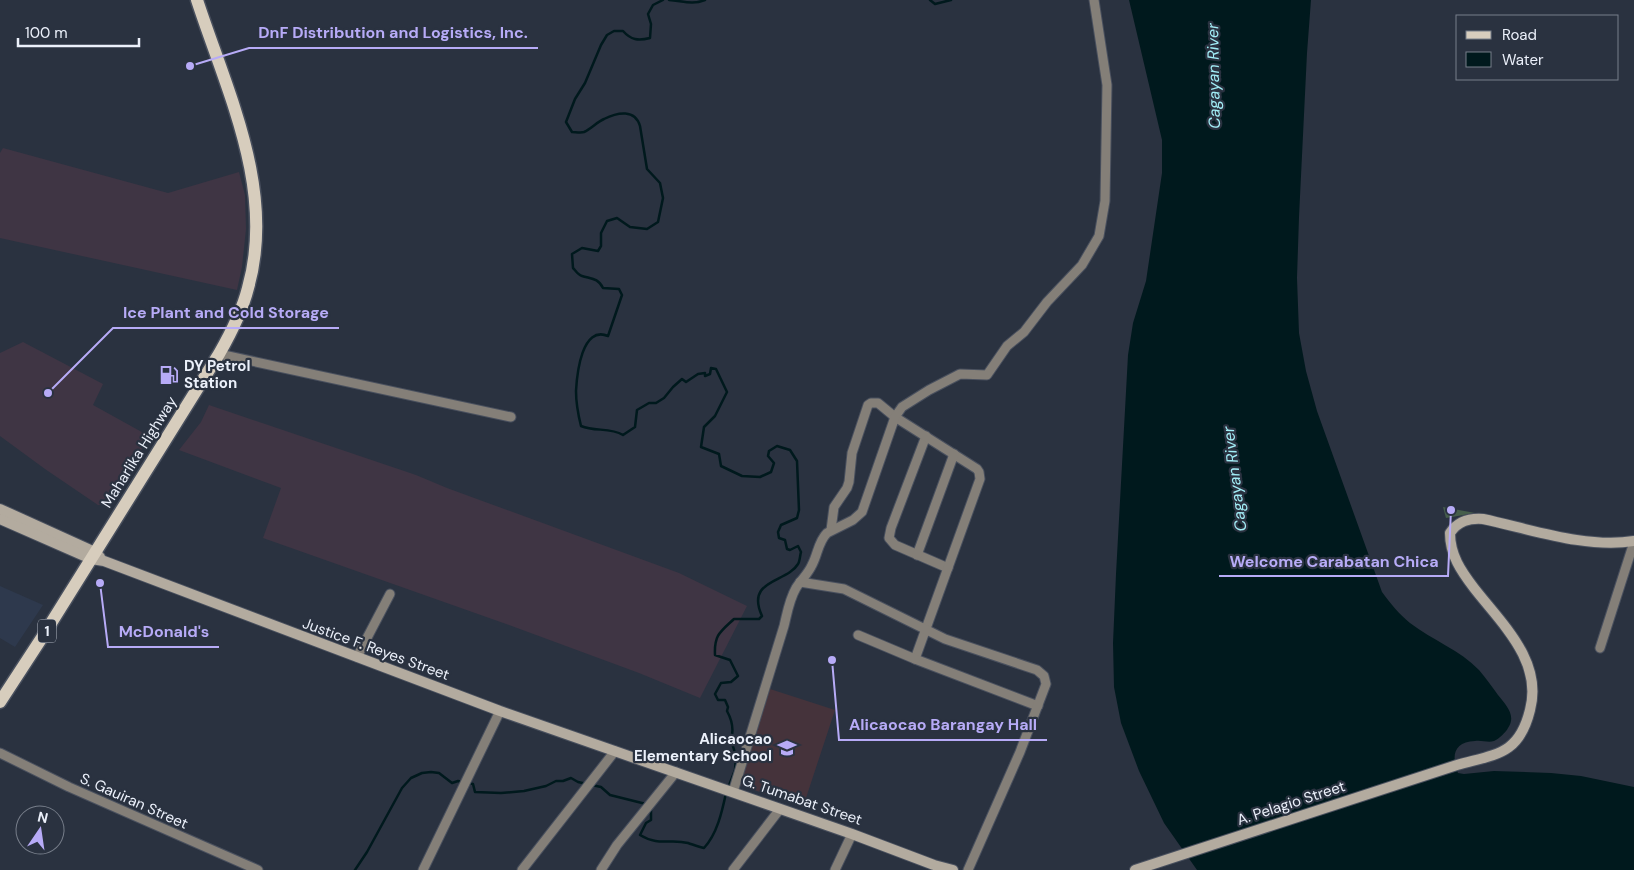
<svg xmlns="http://www.w3.org/2000/svg" width="1634" height="870" viewBox="0 0 1634 870" font-family="'DM Sans',sans-serif">
<rect width="100%" height="100%" fill="#2a3240"/>
<polygon fill="#2e394d" points="0,586 43,605 15,647 0,638"/>
<g fill="#3f3544">
<polygon points="3,148 168,193 239,172 245,195 246,229 242,267 237,290 0,238 0,153"/>
<polygon points="23,342 103,384 93,405 149,436 111,505 98,505 45,469 0,436 0,353"/>
<polygon points="209,405 416,475 447,488 679,573 747,606 700,698 639,673 509,625 263,538 281,488 179,450 201,422"/>
</g>
<polygon fill="#45333b" points="770,689 835,710 803,807 740,785"/>
<polygon fill="#465e4b" points="1443,507 1475,513 1446,518"/>
<path fill="#00191d" d="M1129,0H1311L1307,53L1299,217L1297,278L1299,333L1306,371L1317,411L1382,592C1391,604 1399,614 1410,623C1432,640 1460,650 1479,670C1486,678 1492,687 1498,695C1505,704 1517,715 1508,728C1506,732 1499,739 1494,741C1488,743 1482,740 1475,741C1454,742 1451,755 1458,773L1464,774L1494,771L1551,773L1581,776L1634,787V870H1197L1164,823L1139,771L1121,723L1114,687L1113,643L1116,574L1128,355L1133,323L1146,281L1162,173V140Z"/>
<g fill="none" stroke-linecap="round" stroke-linejoin="round">
<g stroke="#00191d" stroke-width="2.5">
<path d="M663,0L653,5L648,14L651,24L650,38C638,41 631,40 623,31H614L607,35L601,45L585,83L575,99L566,122L572,132C575,132 581,133 584,132C591,129 597,122 604,119C618,112 635,109 640,126L647,169L660,183L663,198L658,222L647,229L630,227L617,218L607,221L601,233V246L598,251L582,248L572,254L573,268C576,271 578,275 582,276C592,279 598,278 603,288L619,289L622,295L608,336C582,325 577,373 576,391C576,402 578,414 581,426C595,432 610,427 623,435L635,427L637,410L649,403H656L664,398L673,387L682,379L686,382L698,374L705,373V376L710,374L711,368L716,369L727,392L715,416L704,427L701,447L719,454L721,466L742,476L760,477L771,472L774,463L768,456L769,451L777,446L790,450L797,461L799,510L797,518L781,525L778,532L779,538L785,540L787,549L790,550L798,546L801,552C800,555 800,561 798,564C787,583 745,579 762,616L759,619H734C720,632 714,635 715,655L730,660L738,676L731,682L721,683L715,694L718,700H725L728,707L727,711C732,720 734,730 731,740L736,756L735,770L728,788"/>
<path d="M669,0C683,1 692,5 705,0"/>
<polyline points="930,0 935,4 951,0"/>
<path d="M355,870L367,852L402,788L411,778L422,773L431,772L439,773L452,783L458,781L473,784L475,792L501,793L524,791L546,786L556,781H563L571,778L578,782L601,787L610,795L646,804L651,809V820L646,823L640,835C660,847 669,838 688,843C694,845 699,847 704,848C717,834 722,812 726,793"/>
</g>
<g stroke="#49505e" stroke-width="11">
<g id="street">
<polyline points="219,354 511,417"/>
<polyline points="926,436 891,528 889,538 895,545 948,568"/>
<polyline points="831,530 834,507 847,488 849,482 852,453 868,405 871,403 878,403 895,417 977,469 979,472 980,479 915,659 1038,706"/>
<polyline points="917,555 954,454"/>
<polyline points="800,582 844,589 945,639 1037,670 1044,676 1046,684 1020,752 968,870"/>
<polyline points="858,635 915,659"/>
<polyline points="1600,648 1634,542"/>
<polyline points="357,657 390,594"/>
<polyline points="0,753 69,787 258,870"/>
<path d="M733,792L784,626C787,614 789,600 796,588C801,580 808,574 812,565C818,554 818,542 827,533L853,520L862,512L895,417L902,407L929,390L960,374L987,375L1007,346L1024,332L1047,302L1082,265L1099,236L1105,201L1107,85L1094,0"/>
<polyline points="423,870 500,711"/>
<polyline points="522,870 615,751"/>
<polyline points="601,870 617,845 676,772"/>
<polyline points="733,870 780,809"/>
<polyline points="835,870 852,834"/>
</g>
</g>
<g stroke="#49505e" stroke-width="12">
<g id="secondary">
<polyline points="0,509 95,552 100,557"/>
<polyline points="0,519 91,559 104,561 500,711 852,834 934,865 953,870"/>
<path d="M1135,870L1457,765C1496,754 1519,755 1530,710C1543,661 1502,624 1474,588C1461,571 1450,555 1450,533C1458,521 1469,518 1483,519C1530,529 1587,549 1634,541"/>
</g>
</g>
<g stroke="#49505e" stroke-width="15">
<path id="primary" d="M0,702L43,636L219,354C231,333 242,312 248,288C276,190 227,92 197,0"/>
</g>
<use href="#street" stroke="#847f78" stroke-width="9"/>
<use href="#secondary" stroke="#b3ab9f" stroke-width="10"/>
<use href="#primary" stroke="#d7cdbd" stroke-width="12"/>
</g>
<defs>
<g id="fuel-bare" transform="scale(1.5)"><path d="M-5.5-6h7V0h2V4h1.3V-2.5L3-4.5l.8-.8L6-3V5H2.5V1h-1V6h-7ZM-4.2-4.7v3.2H.2V-4.7Z" fill="#b7abf7" stroke="#2a3240" stroke-width="2.5" paint-order="stroke"/></g>
<g id="school-bare" transform="scale(1.5)"><path d="M0-5L7-2L0 1L-7-2ZM-4 1L0 2.5L4 1V4Q0 6-4 4Z" fill="#b7abf7" stroke="#2a3240" stroke-width="2.5" paint-order="stroke"/></g>
</defs>
<g fill-rule="evenodd">
<use href="#fuel-bare" x="169" y="375"/>
<use href="#school-bare" x="787" y="748"/>
</g>
<g text-anchor="middle" stroke-width="4.5" stroke-linejoin="round" paint-order="stroke">
<rect fill="#2a3240" stroke="#b1b7c2" stroke-width="1" x="38" y="619.5" width="18" height="23" rx="4"/>
<g font-size="14" font-weight="bold" fill="#ebf0fa">
<text x="47" y="636">1</text>
</g>
<g font-size="15" font-weight="bold" fill="#ebf0fa" stroke="#2a3240" text-anchor="start">
<text x="184" y="371">DY Petrol<tspan x="184" dy="17">Station</tspan></text>
<text x="772" y="744" text-anchor="end">Alicaocao<tspan x="772" dy="17">Elementary School</tspan></text>
</g>
<g font-size="15" fill="#ebf0fa" stroke="#2a3240">
<text transform="translate(139 452) rotate(-58)" y="5">Maharlika Highway</text>
<text transform="translate(376 649) rotate(20)" y="5">Justice F. Reyes Street</text>
<text transform="translate(802 800) rotate(19)" y="5">G. Tumabat Street</text>
<text transform="translate(134 801) rotate(24)" y="5">S. Gauiran Street</text>
<text transform="translate(1291 803) rotate(-18)" y="5">A. Pelagio Street</text>
</g>
<g font-size="16" font-style="italic" fill="#a2edf6" stroke="#2a3240">
<text transform="translate(1213 76) rotate(-91)" y="6">Cagayan River</text>
<text transform="translate(1234 479) rotate(-97)" y="6">Cagayan River</text>
</g>
</g>
<path fill="none" stroke="#b7abf7" stroke-width="2" d="M190 66L249 48H538M48 393L113 328H339M1451 510L1448 576H1219M100 583L108 647H219M832 660L839 740H1047"/>
<g fill="#b7abf7" stroke="#2a3240" stroke-width="2">
<circle cx="190" cy="66" r="5"/>
<circle cx="48" cy="393" r="5"/>
<circle cx="1451" cy="510" r="5"/>
<circle cx="100" cy="583" r="5"/>
<circle cx="832" cy="660" r="5"/>
</g>
<g font-size="16" text-anchor="middle" font-weight="bold" fill="#b7abf7" stroke="#2a3240" stroke-width="4.5" stroke-linejoin="round" paint-order="stroke">
<text x="393" y="38">DnF Distribution and Logistics, Inc.</text>
<text x="226" y="318">Ice Plant and Cold Storage</text>
<text x="1334" y="567">Welcome Carabatan Chica</text>
<text x="164" y="637">McDonald's</text>
<text x="943" y="730">Alicaocao Barangay Hall</text>
</g>
<rect x="1456" y="15" width="162" height="65" fill="#2a3240" stroke="#777e8a"/>
<rect x="1466" y="31" width="25" height="8" fill="#d7cdbd" stroke="#777e8a"/>
<text x="1502" y="40" font-size="15" fill="#ebf0fa">Road</text>
<rect x="1466" y="52" width="25" height="15" fill="#00191d" stroke="#777e8a"/>
<text x="1502" y="65" font-size="15" fill="#ebf0fa">Water</text>
<g transform="translate(40 830) rotate(13)"><circle r="24" fill="#2a3240" stroke="#777e8a"/>
<path d="M0-4L9 19L0 12L-9 19Z" fill="#b7abf7"/>
<text y="-8" font-size="14" font-weight="bold" text-anchor="middle" fill="#ebf0fa">N</text>
</g>
<path d="M18 38v8h121v-8" fill="none" stroke="#ebf0fa" stroke-width="2.5"/>
<text x="25" y="38" font-size="15" fill="#ebf0fa" stroke="#2a3240" stroke-width="4" paint-order="stroke">100 m</text>
</svg>
